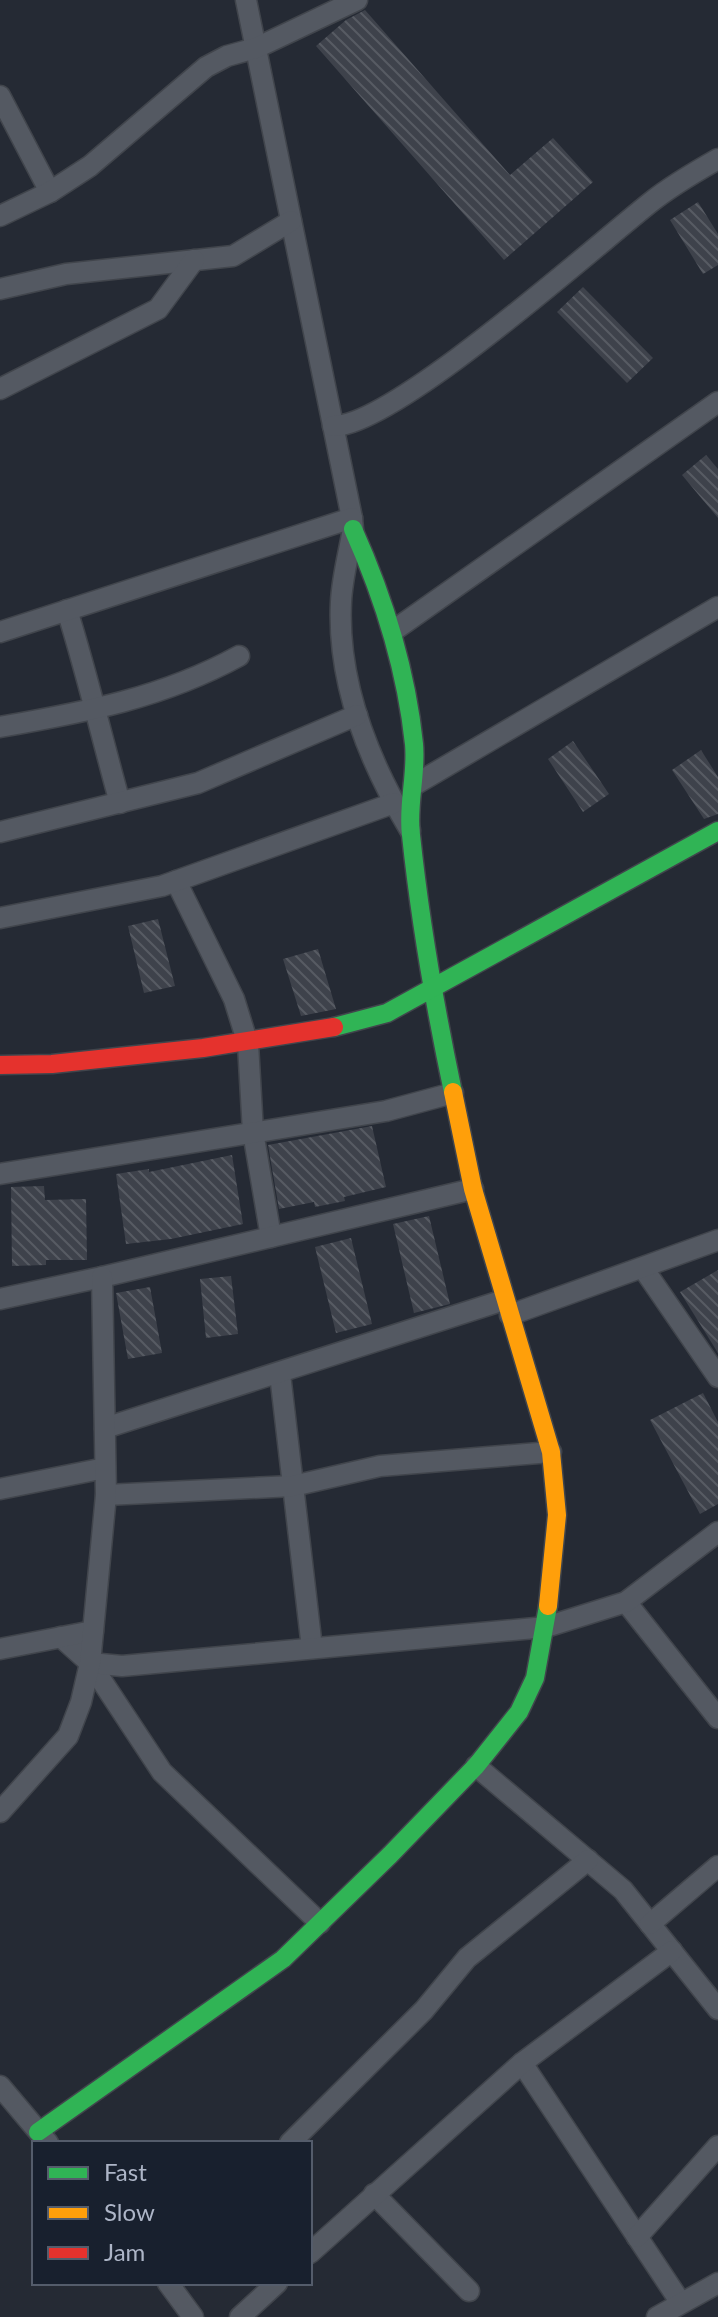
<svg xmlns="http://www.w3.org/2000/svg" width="718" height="2317" viewBox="0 0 718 2317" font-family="Lato,sans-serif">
<defs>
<pattern id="building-back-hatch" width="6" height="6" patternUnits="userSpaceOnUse" patternTransform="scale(2)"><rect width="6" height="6" fill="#3e424b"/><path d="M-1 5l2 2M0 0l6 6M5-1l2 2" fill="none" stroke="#575b63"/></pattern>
</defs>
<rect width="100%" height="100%" fill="#252a34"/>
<g fill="url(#building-back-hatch)">
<polygon points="365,10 510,175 553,138 593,182 504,260 316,46 346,20"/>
<polygon points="698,202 718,234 718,265 703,274 670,220"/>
<polygon points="583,287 653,358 627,383 557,312"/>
<polygon points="706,455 718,469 718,518 682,475"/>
<polygon points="573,741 609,794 583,812 548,759"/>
<polygon points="701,750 718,777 718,814 704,819 672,770"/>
<polygon points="158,919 175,986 144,993 128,926"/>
<polygon points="318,949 336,1009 301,1016 283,959"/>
<polygon points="372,1126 386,1187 344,1197 345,1201 315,1207 314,1202 279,1209 268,1145"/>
<polygon points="232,1155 243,1224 171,1239 126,1244 116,1174 149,1169 149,1172"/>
<polygon points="44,1186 45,1200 86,1199 87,1260 46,1260 46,1265 12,1266 11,1187"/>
<polygon points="429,1216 450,1304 414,1313 393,1224"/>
<polygon points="351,1238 372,1324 336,1333 315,1247"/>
<polygon points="718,1270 718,1353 680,1292"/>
<polygon points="231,1276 238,1334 206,1338 200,1279"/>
<polygon points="150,1287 162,1353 128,1359 116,1293"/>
<polygon points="703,1393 718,1422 718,1504 700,1514 650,1420"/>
</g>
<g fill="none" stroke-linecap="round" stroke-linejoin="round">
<g stroke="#41454c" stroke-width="23">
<g id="street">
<path d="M246,0L352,518L353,529C349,553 342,578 341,602C337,682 369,762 410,830"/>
<polyline points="0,96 50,192"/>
<polyline points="0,216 50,192 90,166 206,67 227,56 256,48 357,0"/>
<polyline points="0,289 66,274 233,256 291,221"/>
<polyline points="0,389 158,309 194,260"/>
<path d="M333,426C393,427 594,247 651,202C671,186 695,172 718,159"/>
<path d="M67,610C87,674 102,738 120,803"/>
<polyline points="393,631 718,402"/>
<polyline points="0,632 352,518"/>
<path d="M0,727C86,712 162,698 239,656"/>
<polyline points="414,785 718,607"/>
<polyline points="0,832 198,783 357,715"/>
<polyline points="176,881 234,999 248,1044 253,1132 271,1237"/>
<polyline points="0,918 162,886 394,803"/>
<polyline points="0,1174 386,1111 453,1093"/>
<polyline points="643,1268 718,1377"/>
<polyline points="0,1299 102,1277 473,1189"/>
<polyline points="510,1315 718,1240"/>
<polyline points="280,1374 312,1648"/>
<polyline points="105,1428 504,1300"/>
<polyline points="0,1489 105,1468"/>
<polyline points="106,1495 293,1486 380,1466 551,1452"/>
<polyline points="626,1602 718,1718"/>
<polyline points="61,1637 90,1663 162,1772 320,1923"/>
<polyline points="0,1649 93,1631"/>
<polyline points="90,1663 122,1666 546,1627 626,1602 718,1532"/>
<polyline points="476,1766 623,1890 718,2009"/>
<polyline points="0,1812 68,1736 81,1702 90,1663 106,1495 102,1277"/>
<polyline points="650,1924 718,1866"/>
<polyline points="522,2063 681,2303"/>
<polyline points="0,2086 48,2143"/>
<polyline points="290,2143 424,2010 467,1958 588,1860"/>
<polyline points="374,2194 469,2291"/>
<polyline points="637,2237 718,2146"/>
<polyline points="310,2253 522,2063 672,1951"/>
<polyline points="168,2283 193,2317"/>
<polyline points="240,2317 277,2283"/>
<polyline points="657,2317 718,2283"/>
</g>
</g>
<g stroke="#41454c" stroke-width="21">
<g id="fast">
<path d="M353,529C384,598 406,668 414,744C417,774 407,805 411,835C420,921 435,1007 453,1092"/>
<polyline points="334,1027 387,1013 718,831"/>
<polyline points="38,2132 283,1959 390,1855 476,1766 519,1712 535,1678 548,1606"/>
</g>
</g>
<g stroke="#41454c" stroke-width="21">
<polyline id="slow" points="453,1092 473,1189 551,1452 557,1515 548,1606"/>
</g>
<g stroke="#41454c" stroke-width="21">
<polyline id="jam" points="0,1065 52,1064 203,1048 334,1027"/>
</g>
<use href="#street" stroke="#545962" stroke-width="20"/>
<use href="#fast" stroke="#30b455" stroke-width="18"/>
<use href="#slow" stroke="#ff9f0a" stroke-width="18"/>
<use href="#jam" stroke="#e5322d" stroke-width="18"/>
</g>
<rect x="32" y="2141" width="280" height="144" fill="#18202e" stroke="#545c6b" stroke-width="2"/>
<rect x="48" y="2167" width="40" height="12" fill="#30b455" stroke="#545c6b" stroke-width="2"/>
<text x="104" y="2181" font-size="24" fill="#adb5c7">Fast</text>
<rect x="48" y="2207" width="40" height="12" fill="#ff9f0a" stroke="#545c6b" stroke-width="2"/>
<text x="104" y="2221" font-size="24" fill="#adb5c7">Slow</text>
<rect x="48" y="2247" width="40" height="12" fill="#e5322d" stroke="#545c6b" stroke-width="2"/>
<text x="104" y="2261" font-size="24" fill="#adb5c7">Jam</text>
</svg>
